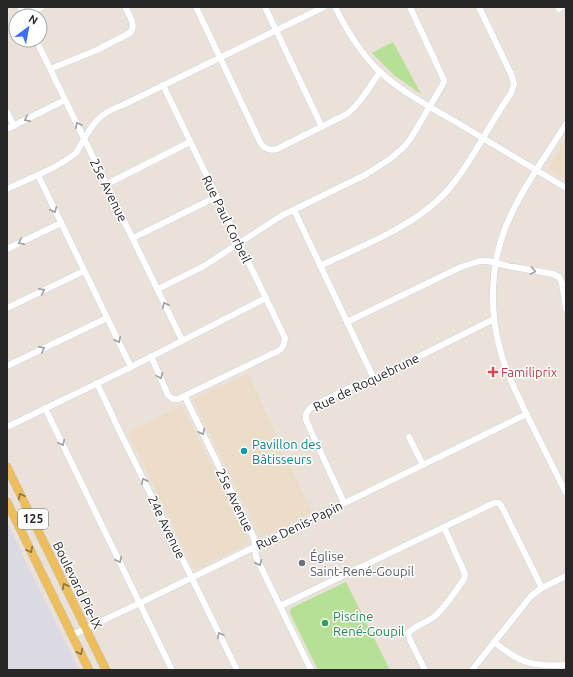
<svg xmlns="http://www.w3.org/2000/svg" width="573" height="677" viewBox="0 0 573 677" font-family="Ubuntu,sans-serif">
<rect width="100%" height="100%" fill="#eae1d9"/>
<polygon fill="#dbdae2" points="7,522 28,566 79,670 7,670"/>
<g fill="#ecddc8">
<polygon points="566,138 566,180 548,170 548,168"/>
<polygon points="248,373 312,513 262,537 260,536 194,401 194,399"/>
<polygon points="181,405 183,407 249,543 195,570 128,433"/>
</g>
<g fill="#b6e096">
<polygon points="393,42 421,94 395,76 372,53"/>
<polygon points="346,582 390,670 318,670 290,613 291,608"/>
</g>
<g fill="none" stroke-linecap="round" stroke-linejoin="round">
<g stroke="#ced3e1" stroke-width="7">
<g id="minor">
<polyline points="20,7 24,16"/>
<path d="M196,7L260,142C264,149 269,151 277,149L347,114C361,103 369,87 380,72"/>
<polyline points="265,7 322,127"/>
<path d="M335,7C347,31 360,53 380,72C402,92 430,107 456,122C493,144 529,166 566,188"/>
<polyline points="559,9 562,7"/>
<polyline points="24,15 42,7"/>
<polyline points="36,40 182,340"/>
<path d="M50,69L97,50L130,33C137,25 129,15 125,7"/>
<polyline points="7,112 14,126"/>
<path d="M566,124C545,157 521,190 506,226C490,266 489,312 501,353C506,373 516,391 524,409C538,437 552,465 566,493"/>
<polyline points="7,129 65,100"/>
<polyline points="38,175 131,367"/>
<polyline points="107,184 190,142"/>
<path d="M7,189C30,178 56,169 76,153C91,128 94,115 123,105L324,7"/>
<polyline points="294,210 374,379"/>
<polyline points="133,238 216,197"/>
<polyline points="7,249 61,223"/>
<path d="M320,266C357,248 407,229 437,201C456,184 469,161 482,140C491,124 501,108 511,93L514,84L512,76L479,7"/>
<polyline points="158,289 204,266 281,216 365,175 390,159 404,147 411,138 443,84 444,80 410,7"/>
<polyline points="7,308 84,271"/>
<polyline points="347,322 461,267 480,261 488,261 508,266 553,274 559,277 562,283 566,309"/>
<path d="M151,356L168,395L173,399H178L278,351C283,348 284,345 285,338L163,85"/>
<polyline points="7,366 107,318"/>
<polyline points="97,383 119,430 237,670"/>
<polyline points="185,397 254,538 256,557 311,670"/>
<polyline points="45,408 172,670"/>
<polyline points="7,427 131,367 266,298"/>
<polyline points="409,437 423,465"/>
<polyline points="344,503 306,420 306,414 310,408 349,388 374,379 494,319"/>
<polyline points="280,606 494,503 498,503 501,505 542,588"/>
<polyline points="72,635 140,603 527,414"/>
<path d="M494,642C520,663 533,667 566,665"/>
<path d="M425,670L410,640L408,633C415,625 427,623 435,616C446,606 456,591 464,579L465,574L444,527"/>
<polyline points="472,670 531,596 542,588 566,576"/>
</g>
</g>
<g stroke="#c3c3c3" stroke-width="9">
<g id="major">
<polyline points="7,467 106,670"/>
<polyline points="7,502 89,670"/>
</g>
</g>
<use href="#minor" stroke="#fff" stroke-width="6"/>
<use href="#major" stroke="#edbe5b" stroke-width="8"/>
</g>
<defs><path id="oneway-chevron" d="M-2-3.5L2.5 0L-2 3.5" fill="none" stroke-width="1.6" stroke-linecap="round" stroke-linejoin="round"/></defs>
<g stroke="#9e9e9e">
<use href="#oneway-chevron" transform="translate(27 119) rotate(154)"/>
<use href="#oneway-chevron" transform="translate(78 125) rotate(-116)"/>
<use href="#oneway-chevron" transform="translate(54 210) rotate(65)"/>
<use href="#oneway-chevron" transform="translate(21 242) rotate(154)"/>
<use href="#oneway-chevron" transform="translate(533 271) rotate(10)"/>
<use href="#oneway-chevron" transform="translate(42 291) rotate(-26)"/>
<use href="#oneway-chevron" transform="translate(165 305) rotate(-116)"/>
<use href="#oneway-chevron" transform="translate(118 340) rotate(64)"/>
<use href="#oneway-chevron" transform="translate(42 349) rotate(-26)"/>
<use href="#oneway-chevron" transform="translate(160 376) rotate(66)"/>
<use href="#oneway-chevron" transform="translate(202 432) rotate(64)"/>
<use href="#oneway-chevron" transform="translate(62 443) rotate(64)"/>
<use href="#oneway-chevron" transform="translate(144 481) rotate(-116)"/>
<use href="#oneway-chevron" transform="translate(119 560) rotate(64)"/>
<use href="#oneway-chevron" transform="translate(259 563) rotate(65)"/>
<use href="#oneway-chevron" transform="translate(220 635) rotate(-116)"/>
</g>
<g stroke="#8a7241">
<use href="#oneway-chevron" transform="translate(21 496) rotate(-116)"/>
<use href="#oneway-chevron" transform="translate(30 550) rotate(64)"/>
<use href="#oneway-chevron" transform="translate(65 586) rotate(-116)"/>
<use href="#oneway-chevron" transform="translate(80 652) rotate(64)"/>
</g>
<path fill="#e0444e" stroke="#fff" stroke-width="1.5" d="M491 366h4v4h4v4h-4v4h-4v-4h-4v-4h4z"/>
<circle fill="#0f9aa8" stroke="#fff" stroke-width="1.5" cx="244" cy="451" r="4"/>
<circle fill="#6b7280" stroke="#fff" stroke-width="1.5" cx="302" cy="563" r="4"/>
<circle fill="#2e9e5b" stroke="#fff" stroke-width="1.5" cx="325" cy="623" r="4"/>
<g text-anchor="middle" stroke-width="3" stroke-linejoin="round" paint-order="stroke">
<rect fill="#fff" stroke="#686868" stroke-width="1" x="18" y="509" width="30" height="20" rx="3"/>
<g font-size="12" font-weight="bold" fill="#272727">
<text x="33" y="523">125</text>
</g>
<g font-size="13" fill="#272727" stroke="#fff">
<text transform="translate(109 190) rotate(64)" y="5">25e Avenue</text>
<text transform="translate(227 219) rotate(64)" y="5">Rue Paul Corbeil</text>
<text transform="translate(366 382) rotate(-26)" y="5">Rue de Roquebrune</text>
<text transform="translate(235 500) rotate(64)" y="5">25e Avenue</text>
<text transform="translate(299 525) rotate(-26)" y="5">Rue Denis-Papin</text>
<text transform="translate(167 527) rotate(64)" y="5">24e Avenue</text>
<text transform="translate(78 585) rotate(64)" y="5">Boulevard Pie-IX</text>
</g>
<g font-size="13" fill="#be3a42" stroke="#fff" text-anchor="start">
<text x="501" y="377">Familiprix</text>
</g>
<g font-size="13" fill="#0d838f" stroke="#fff" text-anchor="start">
<text x="252" y="449">Pavillon des<tspan x="252" dy="15">Bâtisseurs</tspan></text>
</g>
<g font-size="13" fill="#5b616d" stroke="#fff" text-anchor="start">
<text x="310" y="561">Église<tspan x="310" dy="15">Saint-René-Goupil</tspan></text>
</g>
<g font-size="13" fill="#27864d" stroke="#fff" text-anchor="start">
<text x="333" y="621">Piscine<tspan x="333" dy="15">René-Goupil</tspan></text>
</g>
</g>
<rect width="573" height="677" fill="none" stroke="#272727" stroke-width="16"/>
<g transform="translate(28 28) rotate(32)"><circle r="19" fill="#ffffff" stroke="#a9a9a9"/>
<path d="M0-3L7 15L0 10L-7 15Z" fill="#3b6ef5"/>
<text y="-6" font-size="11" font-weight="bold" text-anchor="middle" fill="#272727">N</text>
</g>
</svg>
